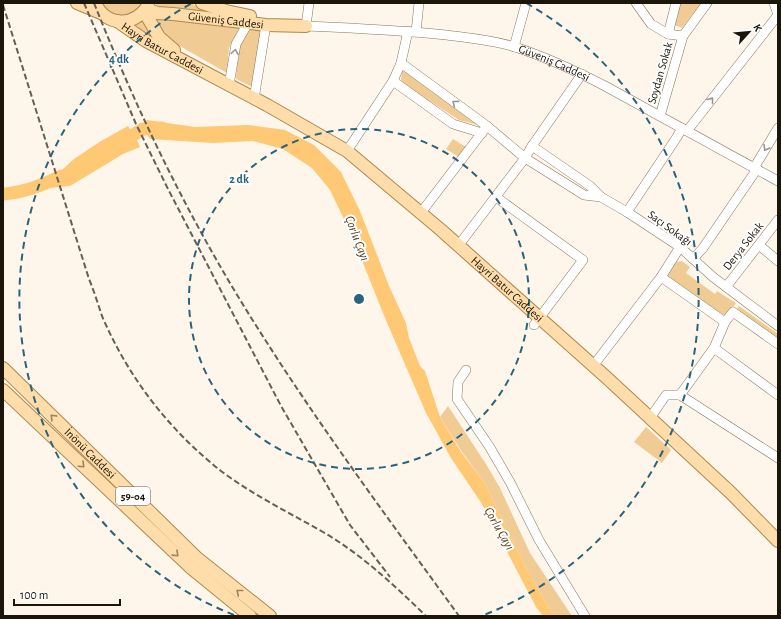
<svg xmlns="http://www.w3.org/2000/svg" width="781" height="619" viewBox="0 0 781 619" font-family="'Alegreya Sans',sans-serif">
<rect width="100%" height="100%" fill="#fef6ea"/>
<g fill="#f1cb94">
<path d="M102,3H143C131,18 113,21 102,3Z"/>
<polygon points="156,3 191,3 206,12 154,9"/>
<polygon points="680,3 701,3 682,28 675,25"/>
<polygon points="157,18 240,26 229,48 227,73 164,37 155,21"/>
<polygon points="145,19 152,39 129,26 139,24"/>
<polygon points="251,27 262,29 254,88 236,79 238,47 242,38"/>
<polygon points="404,71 478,125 459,120 405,85 401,80 402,72"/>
<polygon points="453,139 466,147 459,157 446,149"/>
<polygon points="682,261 690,267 686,273 715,294 717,291 736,303 728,315 722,315 666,275 676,262"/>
<polygon points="739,306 778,334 778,340 736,310"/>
<polygon points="448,406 486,464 500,488 530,553 572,616 554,616 527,570 484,482 462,452 440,417"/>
<polygon points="646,427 671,450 662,463 634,442"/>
</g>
<g fill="#fec875">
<polygon points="147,120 195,127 249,125 285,130 314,145 341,172 360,211 389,286 406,323 409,338 420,366 425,371 440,417 461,452 484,482 527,570 554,616 543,616 536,607 482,504 451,458 426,413 385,318 353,238 330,190 312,168 283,149 253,141 213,143 150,139 145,131 145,122"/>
<polygon points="128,126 136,138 140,147 123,154 70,186 48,188 46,186 46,181 50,181 74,159 101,141"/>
</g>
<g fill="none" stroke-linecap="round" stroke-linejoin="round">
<g stroke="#fec875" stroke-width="13">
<polyline points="120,143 143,129 162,128"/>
<path d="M3,194C24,193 43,185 61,176"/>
</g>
<g stroke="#88765b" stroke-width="10">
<g id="minor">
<path id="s1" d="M309,3L306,26C353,28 400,30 446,35C469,38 493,40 515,47C546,57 576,71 605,86L778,181"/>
<polyline points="636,3 651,24 668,34 683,36 707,3"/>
<polyline points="774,3 778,15"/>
<polyline points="416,32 419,3"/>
<polyline points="668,34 676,3"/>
<polyline points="514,47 526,3"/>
<polyline points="401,63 487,126 525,158 584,195 601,197 627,212"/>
<polyline points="393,81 453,124 482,133"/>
<polyline points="229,85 236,44 248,23"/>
<polyline points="254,99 266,25"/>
<polyline points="660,116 683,36"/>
<polyline points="682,128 677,137 627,212 680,247 713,277 778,326"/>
<polyline points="687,131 778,15"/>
<polyline points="532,146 590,186 601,197"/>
<polyline points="347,151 393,81 401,63 408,31"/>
<polyline points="754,168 778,128"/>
<polyline points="496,197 583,260 534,325"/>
<polyline points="420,214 487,126"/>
<polyline points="759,245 778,261"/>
<polyline points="458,246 525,158 532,146 582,74"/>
<polyline points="693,259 703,248 757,169"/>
<polyline points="661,277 725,322"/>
<polyline points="726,287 778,220"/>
<polyline points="714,348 778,395"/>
<polyline points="593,366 661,277 680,247"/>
<polyline points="466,370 458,382 457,399 489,446 510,482 539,540 585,616"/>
<polyline points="680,395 714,348 725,322 733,312 778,344"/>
<polyline points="650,418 666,395 680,395 778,458"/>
</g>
</g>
<g stroke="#ae884d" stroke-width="14">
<g id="major">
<polyline points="77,3 101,13"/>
<path d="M95,3C106,27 134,27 148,6"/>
<polyline points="202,3 226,11 250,16"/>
<path id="s2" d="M146,9L157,13L173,14L266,25L306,26"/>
<polyline points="144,11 159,37 174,50"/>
<path id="s3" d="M117,21L146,41L267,105L347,151L441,230L607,378L731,493L778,541"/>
<path id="s4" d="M3,368L197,558L270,616"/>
<polyline points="3,390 190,567 250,616"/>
</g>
</g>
<use href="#minor" stroke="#fff" stroke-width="9"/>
<use href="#major" stroke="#feddaa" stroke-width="12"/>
<g stroke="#665f54" stroke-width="2" stroke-dasharray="6 3" stroke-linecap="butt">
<polyline points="84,3 136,124 168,189 281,406 350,525 390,577"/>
<path d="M94,3C139,116 192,225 257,327C320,427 390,521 459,616"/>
<path d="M3,5L89,279C94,291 98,304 102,316C128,377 169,430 221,471C253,495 288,512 323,532C361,554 394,585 426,616"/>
</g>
</g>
<defs><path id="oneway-chevron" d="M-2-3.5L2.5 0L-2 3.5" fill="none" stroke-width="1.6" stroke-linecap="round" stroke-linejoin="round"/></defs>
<g stroke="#999691">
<use href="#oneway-chevron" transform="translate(235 52) rotate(-81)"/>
<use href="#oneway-chevron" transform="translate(711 100) rotate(-52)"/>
<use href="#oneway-chevron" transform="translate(455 103) rotate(-143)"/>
<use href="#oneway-chevron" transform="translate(766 148) rotate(121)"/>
</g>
<g stroke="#988362">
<use href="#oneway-chevron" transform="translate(53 417) rotate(-135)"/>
<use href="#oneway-chevron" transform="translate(82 465) rotate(43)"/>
<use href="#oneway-chevron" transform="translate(176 554) rotate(44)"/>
<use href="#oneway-chevron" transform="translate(239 592) rotate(-141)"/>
</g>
<g fill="none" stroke="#29647c" stroke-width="2" stroke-dasharray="7 5">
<circle cx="359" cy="299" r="170"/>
<path d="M234 615A340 340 0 0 1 192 3M526 3A340 340 0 0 1 484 615"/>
</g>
<g text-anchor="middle" stroke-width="4" stroke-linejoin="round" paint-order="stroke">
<rect fill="#fff" stroke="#605b54" stroke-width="1" x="116" y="487" width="34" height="18" rx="3"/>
<g font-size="11" font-weight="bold" fill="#1c150a">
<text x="133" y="500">59-04</text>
</g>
<g font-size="12" fill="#1c150a" stroke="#fff">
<text dy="4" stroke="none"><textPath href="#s2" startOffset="81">Güveniş Caddesi</textPath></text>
<text dy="4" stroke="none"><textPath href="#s3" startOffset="53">Hayri Batur Caddesi</textPath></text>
<text dy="4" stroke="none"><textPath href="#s1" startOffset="276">Güveniş Caddesi</textPath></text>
<text transform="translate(660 73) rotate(-74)" y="4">Soydan Sokak</text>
<text transform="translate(670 228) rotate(36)" y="4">Saçı Sokağı</text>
<text transform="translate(743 246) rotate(-52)" y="4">Derya Sokak</text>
<text dy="4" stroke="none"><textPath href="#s3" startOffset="476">Hayri Batur Caddesi</textPath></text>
<text dy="4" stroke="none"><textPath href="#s4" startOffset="122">İnönü Caddesi</textPath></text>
</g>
<g font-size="13" font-style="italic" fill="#533d1a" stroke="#fff">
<text transform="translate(358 238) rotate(69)" y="5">Çorlu Çayı</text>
<text transform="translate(500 528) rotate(60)" y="5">Çorlu Çayı</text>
</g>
</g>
<circle cx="359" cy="299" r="6" fill="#29647c" stroke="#fff" stroke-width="2"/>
<g font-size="12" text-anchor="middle" font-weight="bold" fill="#29647c" stroke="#fff" stroke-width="4" stroke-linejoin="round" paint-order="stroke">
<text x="119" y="63">4 dk</text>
<text x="239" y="183">2 dk</text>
</g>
<rect width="781" height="619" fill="none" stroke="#1c150a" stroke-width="8"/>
<g transform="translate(749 32) rotate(63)" stroke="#ffffff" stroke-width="3" paint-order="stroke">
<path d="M0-3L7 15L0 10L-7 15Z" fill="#1c150a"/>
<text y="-6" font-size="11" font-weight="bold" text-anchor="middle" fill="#1c150a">K</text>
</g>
<path d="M14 599v6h106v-6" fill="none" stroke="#1c150a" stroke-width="2"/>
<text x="20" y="599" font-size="12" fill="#1c150a" stroke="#ffffff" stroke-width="3" paint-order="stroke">100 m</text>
</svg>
